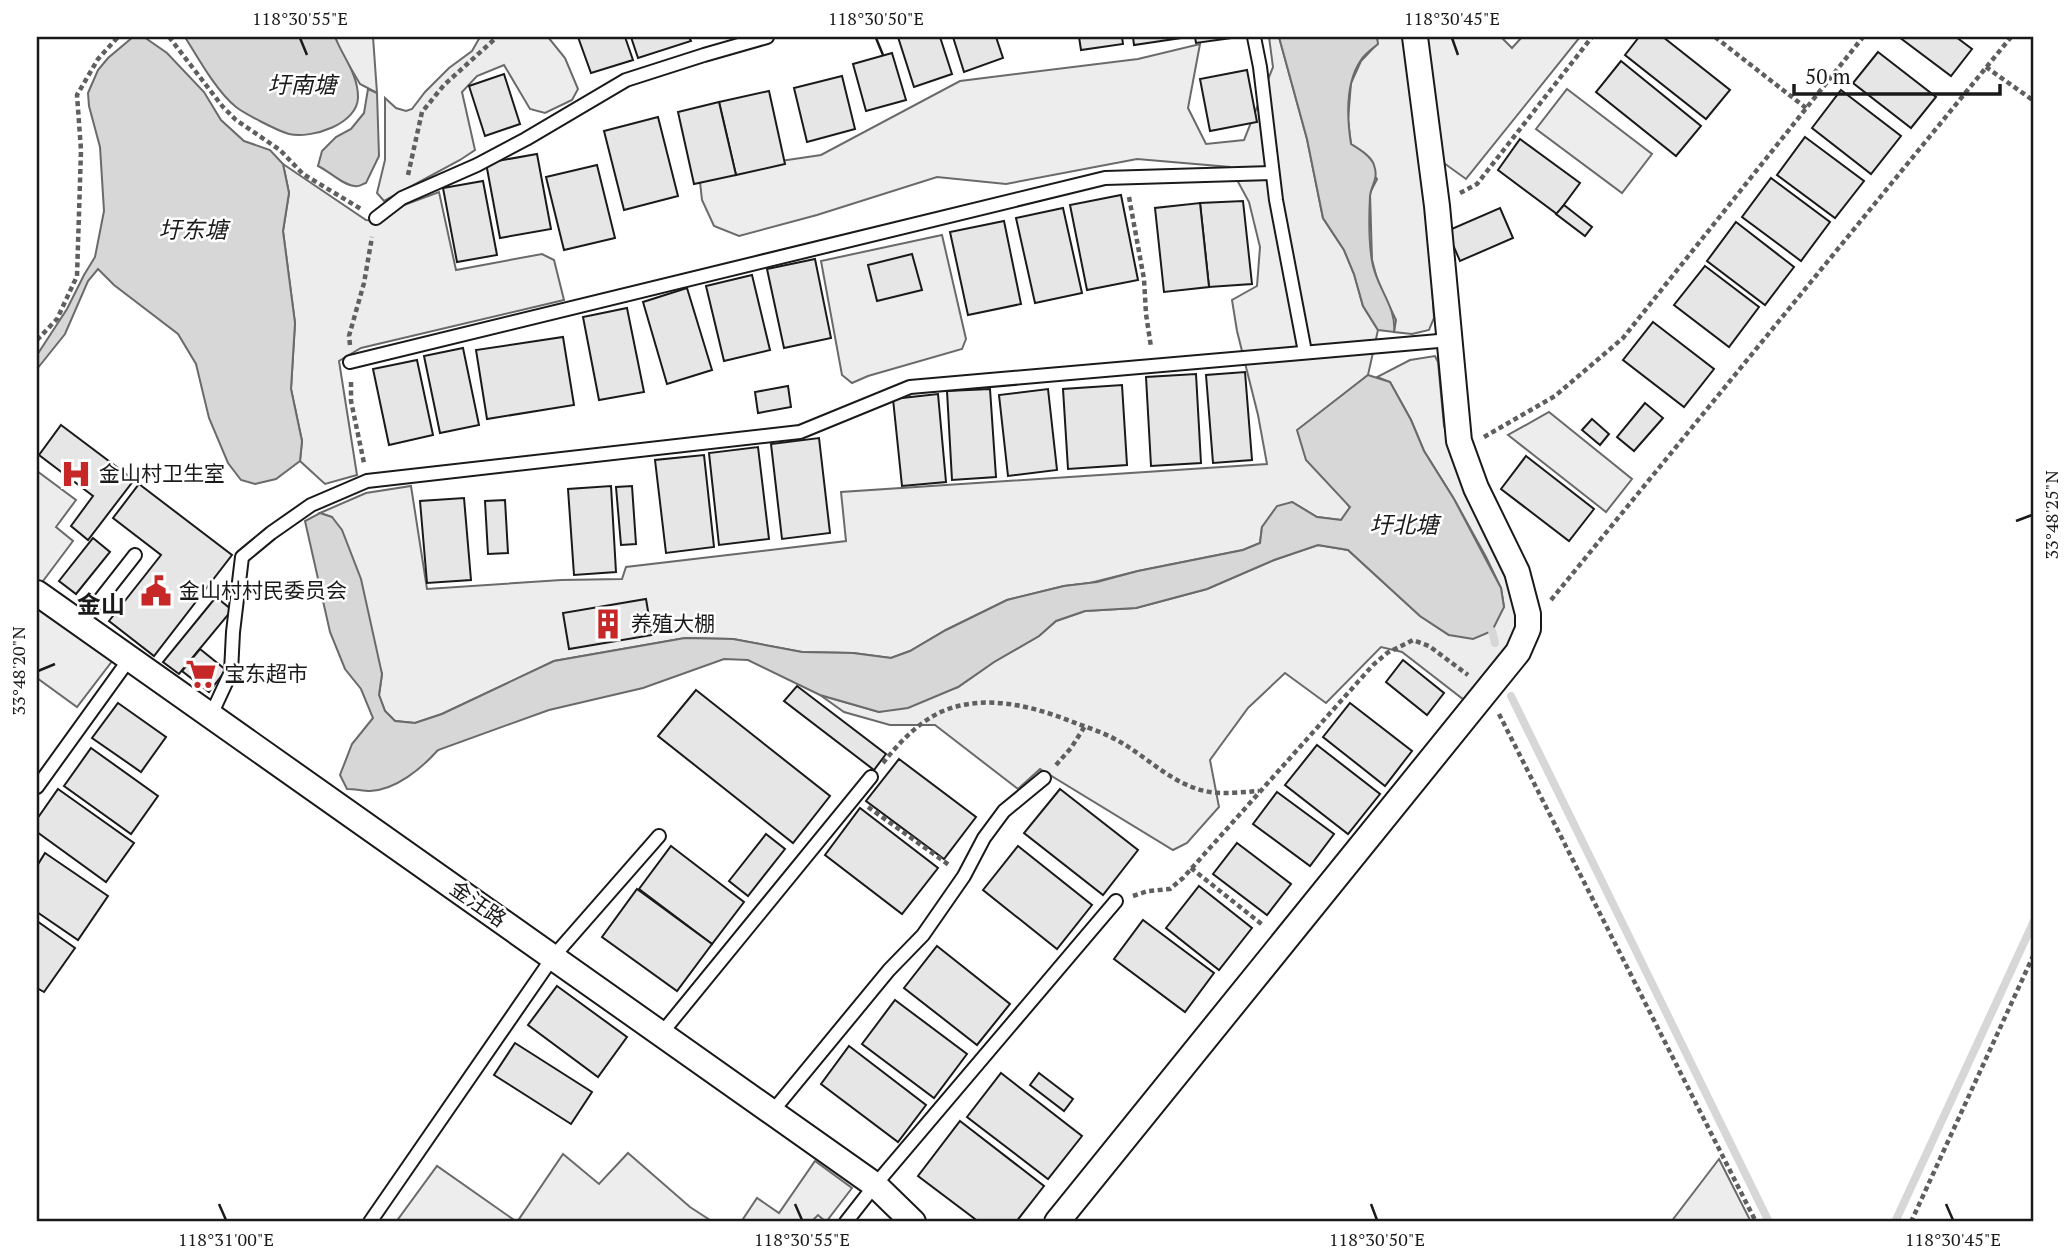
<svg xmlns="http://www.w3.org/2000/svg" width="2071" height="1259" viewBox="0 0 2071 1259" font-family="'PT Serif','Noto Sans SC',serif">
<rect width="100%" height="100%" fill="#fff"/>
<g fill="#ededed" stroke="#6a6a6a" stroke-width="2">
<polygon points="335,37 373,37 377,93 360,84 340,50"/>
<polygon points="480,37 548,37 565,58 578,89 572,100 545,113 530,109 504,65 477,76 462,92 475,150 460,160 384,201 377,193 385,160 385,98 396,108 406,111 412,109 425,92 449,68 472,51"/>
<polygon points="1269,37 1279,37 1307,139 1323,218 1344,250 1354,274 1363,306 1378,330 1368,375 1298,430 1350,508 1341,520 1317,517 1292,502 1262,527 1260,543 1243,550 1138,571 1090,583 1064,586 1007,600 946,630 910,651 891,658 853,653 802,652 733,639 685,638 554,661 442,714 415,723 395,721 385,711 379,695 382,674 332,517 320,513 366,493 411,486 427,589 561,580 622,579 626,567 846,541 841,492 1267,464 1258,415 1237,331 1232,300 1257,286 1260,247 1249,202 1230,167 1137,159 1006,184 937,177 817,215 739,236 714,226 702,200 699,173 821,155 960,81 1138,59 1200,44 1188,108 1206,144 1244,140 1273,67"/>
<polygon points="1377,37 1407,37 1427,201 1434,318 1429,330 1412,334 1394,332 1396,320 1378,283 1372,260 1370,193 1377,179 1351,144 1348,120 1351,83 1361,61 1377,44"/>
<polygon points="1422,37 1501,37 1512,48 1522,37 1580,37 1466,179 1441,161"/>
<polygon points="1567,89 1652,154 1622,193 1536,129"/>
<polygon points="283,164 366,220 380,221 404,205 439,192 456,270 542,254 554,260 564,300 361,348 339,361 357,475 325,484 300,461 302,441 291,389 295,323 283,231 289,193"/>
<polygon points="942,235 966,339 962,349 868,376 852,383 842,375 821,261"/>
<polygon points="1435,356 1438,362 1444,426 1467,485 1512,590 1517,618 1515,639 1468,703 1402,652 1381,647 1326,703 1285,673 1248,708 1210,760 1219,807 1187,843 1173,850 1040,769 1018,789 935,725 890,725 844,712 820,695 879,712 958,687 994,662 1039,636 1056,621 1085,611 1136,608 1207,589 1274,560 1318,545 1348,550 1420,616 1449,635 1504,607 1501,588 1486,557 1454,499 1424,451 1411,420 1390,382 1377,377 1410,360"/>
<polygon points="1549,412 1632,479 1606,512 1508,435"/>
<polygon points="37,471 76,500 56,527 73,541 40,585 37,582"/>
<polygon points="37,604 113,660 77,707 37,678"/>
<polygon points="628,1153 690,1207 713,1222 396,1222 437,1166 517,1222 563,1154 599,1184"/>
<polygon points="1719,1159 1751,1222 1671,1222"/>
<polygon points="815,1161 852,1188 826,1222 818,1215 811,1222 741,1222 757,1198 779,1213"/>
</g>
<g fill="#d7d7d7" stroke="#6a6a6a" stroke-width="2">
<polygon points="133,37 144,37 167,53 204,92 221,120 244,141 270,150 283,164 289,193 283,231 295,323 291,389 302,441 300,461 276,479 255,484 241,480 228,463 209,418 196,364 178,334 114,285 98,269 88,281 65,334 37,369 37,355 67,309 84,275 95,257 104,211 100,147 89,106 88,93 98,70 108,58"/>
<path d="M185,37H335C343,57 358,74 358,97C358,124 312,139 289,134C278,131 245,114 236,107C217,92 198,58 185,37Z"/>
<path d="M1279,37H1377L1378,44C1372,49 1365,54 1361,60C1345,83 1347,118 1351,144C1359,149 1371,156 1374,165C1379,180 1371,184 1370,196C1369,215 1369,243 1372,261C1376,287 1397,307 1394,332L1378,330L1363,306L1354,274L1344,250L1323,218L1307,139Z"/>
<path d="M368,89L377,93L379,156L366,183C362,184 359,187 355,186C344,186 329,171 318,166L322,151L336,137L351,129L364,113Z"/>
<path d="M1368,375L1390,382L1411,420L1424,451L1454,499L1501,588L1504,607L1492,631L1473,639L1449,635L1420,616L1348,550L1318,545L1274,560L1207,589L1136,608L1085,611L1056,621L1039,636L994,662L958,687L908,708L879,712L820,695L748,660L724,659L643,688L549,710L438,750C422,768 396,790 370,791C363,791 355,789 347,789L340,775L352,744L373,718L361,689L345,669L330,632L305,521L320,513L332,517L342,530L361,579L382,674L379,695L385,711L395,721L415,723L442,714L554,661L685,638L733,639L802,652L853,653L891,658L910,651L946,630L1007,600L1064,586L1097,582L1138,571L1243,550L1260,543L1262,527L1277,506L1292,502L1317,517L1341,520L1350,507L1306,460L1297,430Z"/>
</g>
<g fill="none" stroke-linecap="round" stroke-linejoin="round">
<g stroke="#d7d7d7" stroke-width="8">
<polyline points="1492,631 1495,643"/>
<polyline points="1511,696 1769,1222"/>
<polyline points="1895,1222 2034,921"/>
</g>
</g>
<g fill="#e6e6e6" stroke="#1a1a1a" stroke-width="2">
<polygon points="578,37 625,37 633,60 591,73"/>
<polygon points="631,37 689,37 691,41 638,58"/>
<polygon points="898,37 940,37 952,74 914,87"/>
<polygon points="953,37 996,37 1003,58 964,72"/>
<polygon points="1079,37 1122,37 1123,44 1081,50"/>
<polygon points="1133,37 1188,37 1134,45"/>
<polygon points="1195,37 1239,37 1196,43"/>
<polygon points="1639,37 1663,37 1730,90 1706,119 1625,55"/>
<polygon points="1899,37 1956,37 1972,49 1951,76"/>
<polygon points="1878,52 1936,97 1911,128 1853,83"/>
<polygon points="892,53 906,100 866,111 853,64"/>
<polygon points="1621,61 1701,126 1676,156 1596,92"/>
<polygon points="1247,70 1257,122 1210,131 1200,79"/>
<polygon points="504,74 520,124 485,136 469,86"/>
<polygon points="842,76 855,129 807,142 794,88"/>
<polygon points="1841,90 1901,136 1871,174 1812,128"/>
<polygon points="769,91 785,164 736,175 719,102"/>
<polygon points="719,102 736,175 694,184 678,112"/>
<polygon points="658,117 678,196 624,210 604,131"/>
<polygon points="1805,137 1864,181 1835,218 1777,175"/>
<polygon points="1520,139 1580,183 1557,214 1498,170"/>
<polygon points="537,154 551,229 500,238 486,163"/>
<polygon points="597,165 615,238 564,250 546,177"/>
<polygon points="1771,178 1830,222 1801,261 1742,217"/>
<polygon points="483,181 497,255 457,262 443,188"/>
<polygon points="1121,195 1138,280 1087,290 1070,205"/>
<polygon points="1243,201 1252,284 1209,287 1200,203"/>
<polygon points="1200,203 1209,287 1164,292 1155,208"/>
<polygon points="1564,205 1592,227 1585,236 1556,214"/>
<polygon points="1063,208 1082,293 1035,303 1016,218"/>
<polygon points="1500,208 1513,238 1460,261 1447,231"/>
<polygon points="1004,221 1021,304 968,315 950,232"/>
<polygon points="1736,222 1794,267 1765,305 1707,261"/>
<polygon points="912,254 922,290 877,301 868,265"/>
<polygon points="815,259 831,338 784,348 767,269"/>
<polygon points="1705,266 1759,307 1729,347 1674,305"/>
<polygon points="752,275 770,350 724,361 706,286"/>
<polygon points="687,288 712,370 667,384 643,302"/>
<polygon points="627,308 644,392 599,400 583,317"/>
<polygon points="1653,322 1714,369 1684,407 1623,360"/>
<polygon points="563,337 574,405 487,419 476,350"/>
<polygon points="463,348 479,425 440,433 424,356"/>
<polygon points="417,360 433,435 389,445 373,369"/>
<polygon points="1245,372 1252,460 1213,463 1206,375"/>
<polygon points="1196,374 1201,463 1151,466 1146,377"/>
<polygon points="1122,385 1127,465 1068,469 1063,389"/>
<polygon points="788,386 791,407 758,413 755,392"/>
<polygon points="990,389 996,477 952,480 947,391"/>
<polygon points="1048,389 1057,470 1008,476 999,395"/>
<polygon points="938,394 946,482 902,486 893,399"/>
<polygon points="1645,403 1663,418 1634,451 1617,437"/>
<polygon points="1592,419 1609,434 1600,445 1582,430"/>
<polygon points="61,425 134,480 88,540 71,526 93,496 39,455"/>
<polygon points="819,438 830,533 782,539 771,444"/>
<polygon points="758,447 769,539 719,545 709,453"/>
<polygon points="704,455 714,547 666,553 655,460"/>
<polygon points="1526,456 1594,509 1569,541 1501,489"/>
<polygon points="139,484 232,555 154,656 109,621 161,555 113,518"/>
<polygon points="611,486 616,572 574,575 568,489"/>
<polygon points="632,486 636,544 621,545 616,487"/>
<polygon points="464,498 471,580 427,583 420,501"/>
<polygon points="505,500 508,553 488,554 485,501"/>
<polygon points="93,538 110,552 76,594 59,581"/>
<polygon points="216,597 232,610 179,674 163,662"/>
<polygon points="646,599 652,635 569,649 563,613"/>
<polygon points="200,649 226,670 209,692 182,671"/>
<polygon points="1403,660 1444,693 1427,715 1386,682"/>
<polygon points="797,686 886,754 874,770 784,701"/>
<polygon points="696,690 830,796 793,843 658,736"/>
<polygon points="118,703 166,737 141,772 92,738"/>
<polygon points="1350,703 1412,751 1385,786 1323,737"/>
<polygon points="1317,745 1380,794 1348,834 1285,785"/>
<polygon points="91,748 158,796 131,834 64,786"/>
<polygon points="899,759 976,817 944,859 866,801"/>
<polygon points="58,789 134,843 106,882 37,832 37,819"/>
<polygon points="1060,789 1138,850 1103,895 1024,833"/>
<polygon points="1277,792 1334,834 1310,866 1253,824"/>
<polygon points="860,808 938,868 902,914 825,855"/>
<polygon points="766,834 785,849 748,896 729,881"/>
<polygon points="1237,843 1291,884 1267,915 1213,874"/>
<polygon points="671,846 744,902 712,944 639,889"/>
<polygon points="1018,846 1092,905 1057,949 983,890"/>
<polygon points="45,853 108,896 78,940 37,912 37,866"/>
<polygon points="1199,886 1252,928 1219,970 1166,928"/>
<polygon points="637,889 712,944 677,991 602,937"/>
<polygon points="1143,920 1214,973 1185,1012 1114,959"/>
<polygon points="37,921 75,948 44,992 37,988"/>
<polygon points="937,946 1010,1004 977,1045 904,988"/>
<polygon points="557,986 627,1037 598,1077 528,1025"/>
<polygon points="895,1000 967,1054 934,1098 862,1044"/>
<polygon points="515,1043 592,1092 571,1124 494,1075"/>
<polygon points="849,1046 926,1105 898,1142 821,1084"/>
<polygon points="1001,1073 1082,1136 1048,1179 967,1117"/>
<polygon points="1039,1073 1073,1099 1064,1111 1030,1085"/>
<polygon points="960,1121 1044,1186 1016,1222 979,1222 918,1176"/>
</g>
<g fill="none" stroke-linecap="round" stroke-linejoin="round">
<g stroke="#1a1a1a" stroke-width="16">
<g id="lane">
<polyline points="1254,37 1260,67 1276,200 1305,352"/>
<polyline points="376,218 402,198 477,165 526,139 626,80 704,55 767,37"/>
<polyline points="350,362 1105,178 1272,173"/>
<polyline points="81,624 135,555"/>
<polyline points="211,715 231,672 233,632 242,557 271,533 311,505 367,481 800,432 910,387 1450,340"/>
<polyline points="37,787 130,658"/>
<polyline points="661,1034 871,777"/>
<polyline points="772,1112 889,970 923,935 964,876 984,838 1004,811 1044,778"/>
<polyline points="370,1222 553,957 659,836"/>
<polyline points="846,1222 875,1185 1116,901"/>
</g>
</g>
<g stroke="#1a1a1a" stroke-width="28">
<g id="street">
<polyline points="37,593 875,1185 913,1222"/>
<polyline points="1057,1222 1518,652 1528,629 1528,614 1517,572 1476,488 1459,441 1437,206 1415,37"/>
</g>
</g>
<g stroke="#5f5f5f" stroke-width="4.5" stroke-dasharray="5 3.5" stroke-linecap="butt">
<polyline points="169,37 223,107 236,120 280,150 303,174 361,209"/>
<polyline points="1715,37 1806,108"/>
<polyline points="1986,67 2034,101"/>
<polyline points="408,175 422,112 444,85 497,37"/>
<polyline points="1460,193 1477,184 1592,37"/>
<polyline points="1129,197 1144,279 1146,314 1151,347"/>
<polyline points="37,340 57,319 77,276 81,150 77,95 98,59 118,37"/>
<polyline points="350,345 349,336 364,283 372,237"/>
<polyline points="351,382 351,401 364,463"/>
<polyline points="1484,437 1555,396 1623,338 1863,37"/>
<polyline points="1551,600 2011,37"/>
<polyline points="1499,714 1756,1222"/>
<path d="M883,763C899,743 918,722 943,711C987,693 1036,707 1078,724C1093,729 1109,735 1122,743C1149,759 1173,784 1205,791C1222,795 1242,792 1259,791"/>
<polyline points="1056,765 1071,748 1085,726"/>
<polyline points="868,807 949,865"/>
<polyline points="1191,868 1264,926"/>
<polyline points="1133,896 1148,891 1170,889 1183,878 1373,665 1387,653 1413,640 1429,646 1468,675"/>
<polyline points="1911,1222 2034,954"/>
</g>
<use href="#lane" stroke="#fff" stroke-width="12"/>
<use href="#street" stroke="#fff" stroke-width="24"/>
</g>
<path fill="none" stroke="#1a1a1a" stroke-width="2.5" d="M300,38L307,55M876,38L883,55M1452,38L1458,55M2016,521L2032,515M38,671L55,664M219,1204L226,1220M795,1204L802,1220M1371,1204L1377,1220M1946,1204L1953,1220"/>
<defs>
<g id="hospital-bare" transform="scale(2.415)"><path d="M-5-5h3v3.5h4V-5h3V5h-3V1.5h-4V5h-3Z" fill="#c62828" stroke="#fff" stroke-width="2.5" paint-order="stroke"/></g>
<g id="civic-bare" transform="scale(2.415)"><path d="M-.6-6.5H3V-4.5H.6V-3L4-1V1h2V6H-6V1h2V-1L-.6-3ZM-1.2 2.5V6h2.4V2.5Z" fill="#c62828" stroke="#fff" stroke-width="2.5" paint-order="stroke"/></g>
<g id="building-bare" transform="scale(2.415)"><path d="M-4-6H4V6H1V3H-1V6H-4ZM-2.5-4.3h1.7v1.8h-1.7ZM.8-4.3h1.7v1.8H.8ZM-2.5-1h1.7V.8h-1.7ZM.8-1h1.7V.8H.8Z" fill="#c62828" stroke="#fff" stroke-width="2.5" paint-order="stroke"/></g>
<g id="supermarket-bare" transform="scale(2.415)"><path d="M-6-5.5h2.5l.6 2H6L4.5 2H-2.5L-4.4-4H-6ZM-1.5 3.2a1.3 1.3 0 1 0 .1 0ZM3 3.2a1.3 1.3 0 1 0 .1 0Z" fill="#c62828" stroke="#fff" stroke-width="2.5" paint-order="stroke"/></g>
</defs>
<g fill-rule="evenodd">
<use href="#hospital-bare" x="76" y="474"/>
<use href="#civic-bare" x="156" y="591"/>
<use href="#building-bare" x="608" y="624"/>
<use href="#supermarket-bare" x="201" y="674"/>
</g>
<g text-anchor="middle" stroke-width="5" stroke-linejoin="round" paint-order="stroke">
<g font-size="21" fill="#1a1a1a" stroke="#fff" text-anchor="start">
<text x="99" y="481">金山村卫生室</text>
<text x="179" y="598">金山村村民委员会</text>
<text x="631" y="631">养殖大棚</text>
<text x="224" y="681">宝东超市</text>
</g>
<g font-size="21" fill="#1a1a1a" stroke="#fff">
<text transform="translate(478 904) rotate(35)" y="7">金汪路</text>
</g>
<g font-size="23" font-style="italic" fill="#1a1a1a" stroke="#fff">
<text x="302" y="93">圩南塘</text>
<text x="193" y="238">圩东塘</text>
<text x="1404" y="533">圩北塘</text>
</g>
<g font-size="24" font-weight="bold" fill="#1a1a1a" stroke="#fff">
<text x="101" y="613">金山</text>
</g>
</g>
<rect width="2071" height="1259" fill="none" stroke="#ffffff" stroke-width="77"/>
<path d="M1794 84v10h206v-10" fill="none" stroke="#1a1a1a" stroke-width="3.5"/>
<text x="1805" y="84" font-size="21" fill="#1a1a1a" stroke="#ffffff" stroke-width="5" paint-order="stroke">50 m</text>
<rect x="38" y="38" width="1994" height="1182" fill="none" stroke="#1a1a1a" stroke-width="2.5"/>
<g font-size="18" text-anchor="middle" fill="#1a1a1a">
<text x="300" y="25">118°30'55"E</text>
<text x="876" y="25">118°30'50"E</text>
<text x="1452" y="25">118°30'45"E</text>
<text transform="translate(2052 515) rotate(-90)" y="6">33°48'25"N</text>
<text transform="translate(19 671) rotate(-90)" y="6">33°48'20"N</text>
<text x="226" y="1246">118°31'00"E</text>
<text x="802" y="1246">118°30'55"E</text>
<text x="1377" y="1246">118°30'50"E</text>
<text x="1953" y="1246">118°30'45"E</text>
</g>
</svg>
